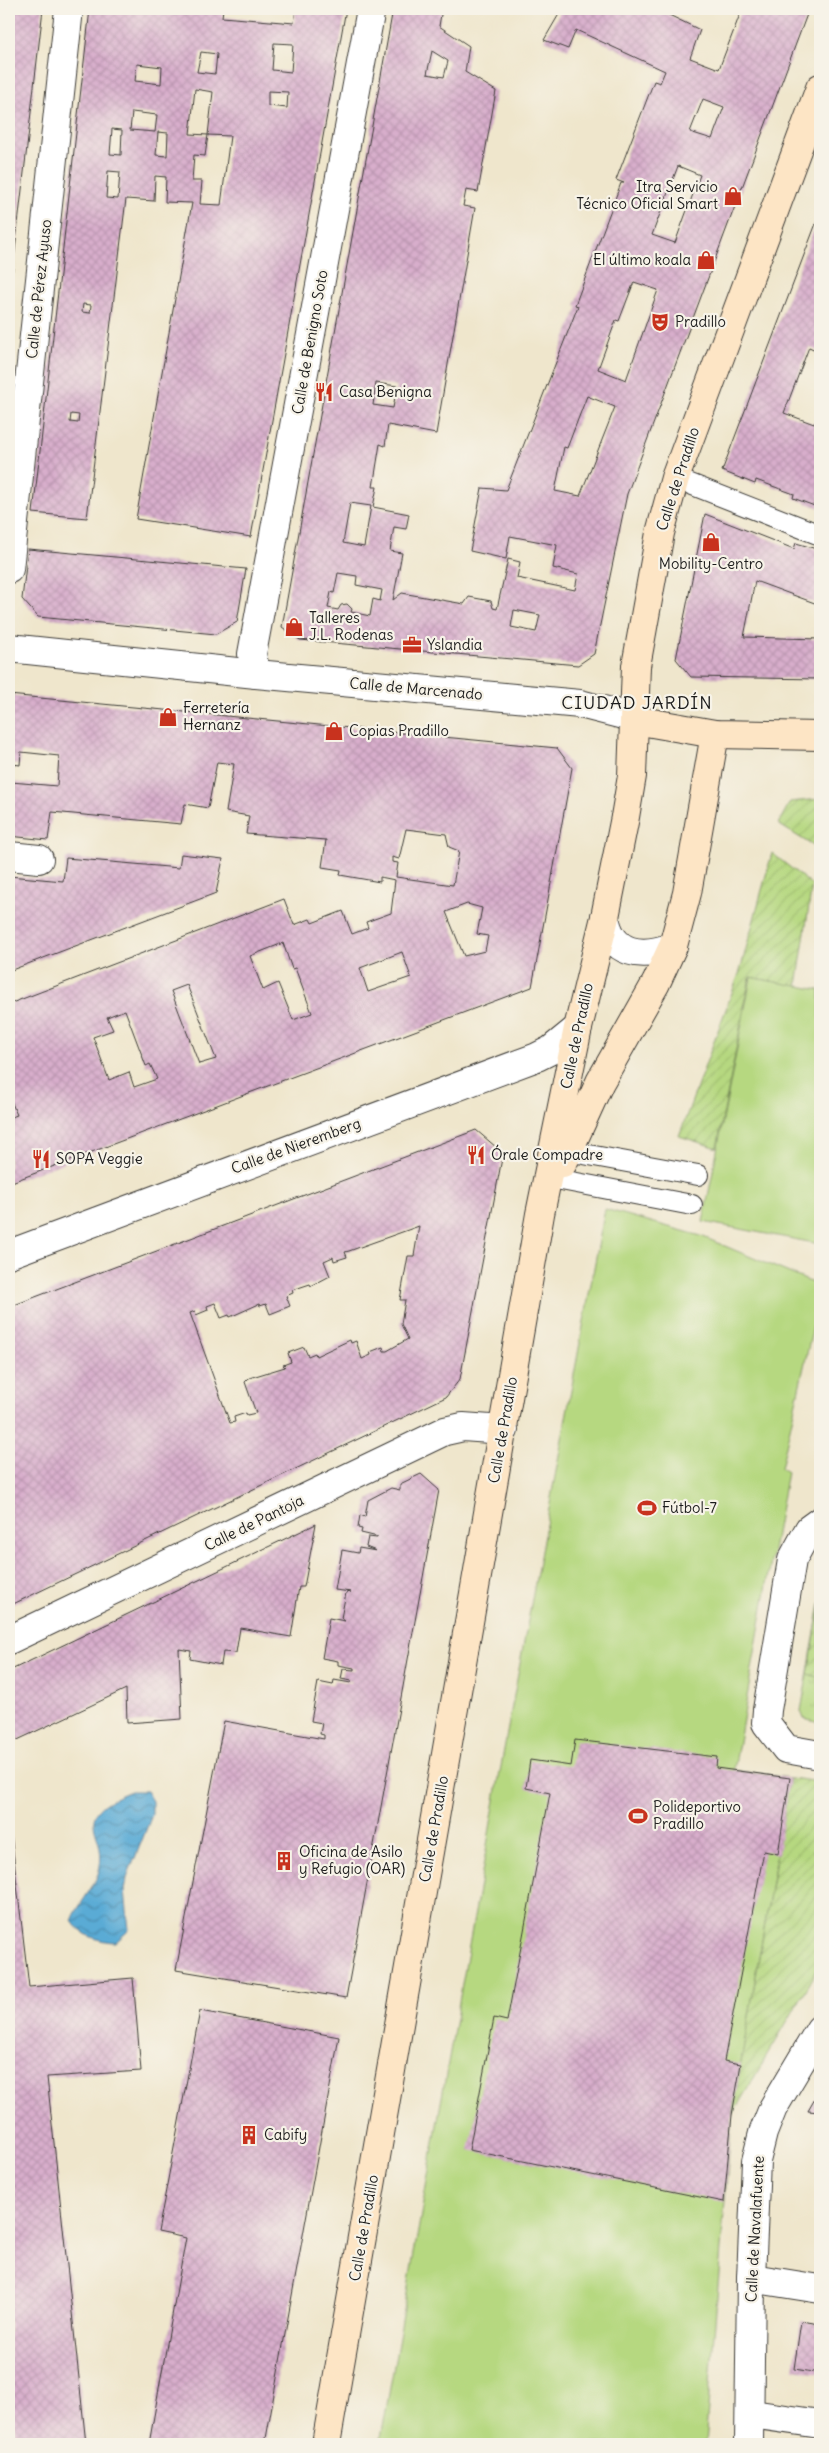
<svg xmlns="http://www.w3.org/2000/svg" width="829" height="2453" viewBox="0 0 829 2453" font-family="Delius,sans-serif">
<defs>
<pattern id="park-tufts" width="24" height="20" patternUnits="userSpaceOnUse" patternTransform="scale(1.25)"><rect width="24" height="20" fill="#b6d880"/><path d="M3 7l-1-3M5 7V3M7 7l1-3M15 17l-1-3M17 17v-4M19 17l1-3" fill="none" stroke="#9cb96e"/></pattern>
<pattern id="garden-furrows" width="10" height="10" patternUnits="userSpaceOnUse" patternTransform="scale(1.25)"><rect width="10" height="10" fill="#b6d880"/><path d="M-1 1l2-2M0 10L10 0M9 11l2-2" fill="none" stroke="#9cb96e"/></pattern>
<pattern id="water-waves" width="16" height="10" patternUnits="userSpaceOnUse" patternTransform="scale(1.25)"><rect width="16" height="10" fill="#5aabd5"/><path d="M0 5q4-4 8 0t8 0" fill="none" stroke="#4a8aac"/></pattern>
<pattern id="building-cross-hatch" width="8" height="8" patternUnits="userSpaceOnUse" patternTransform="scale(1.25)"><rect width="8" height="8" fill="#d8aecc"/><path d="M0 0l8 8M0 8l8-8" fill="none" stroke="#b995af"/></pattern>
</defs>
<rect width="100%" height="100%" fill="#f7f3e8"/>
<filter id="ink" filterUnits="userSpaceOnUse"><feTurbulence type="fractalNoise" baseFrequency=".02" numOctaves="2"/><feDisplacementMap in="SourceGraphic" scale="10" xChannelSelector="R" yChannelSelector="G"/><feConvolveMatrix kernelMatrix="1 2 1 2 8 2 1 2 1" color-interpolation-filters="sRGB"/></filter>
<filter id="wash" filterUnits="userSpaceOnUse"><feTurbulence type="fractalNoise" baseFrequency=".0096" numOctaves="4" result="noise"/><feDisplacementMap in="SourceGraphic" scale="20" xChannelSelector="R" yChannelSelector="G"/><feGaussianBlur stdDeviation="1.12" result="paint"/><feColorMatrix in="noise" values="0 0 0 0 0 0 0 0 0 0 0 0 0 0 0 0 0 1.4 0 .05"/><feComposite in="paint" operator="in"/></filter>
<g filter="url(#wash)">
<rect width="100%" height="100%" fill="#efe6cc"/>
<g fill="#b6d880" stroke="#697a4e">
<polygon points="751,977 820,990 820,1244 703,1222"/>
<polygon points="605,1209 701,1236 820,1286 820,1296 781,1468 787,1472 734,1770 790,1778 732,2115 705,2444 380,2444 507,1733"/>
</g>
<polygon fill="url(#park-tufts)" stroke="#697a4e" points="820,1603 820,1723 804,1719 801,1711"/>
<g fill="url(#garden-furrows)" stroke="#697a4e">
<polygon points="820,799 820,850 778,824 790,802"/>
<polygon points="772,853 812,885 797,986 750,977 717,1148 679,1136 740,971"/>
<polygon points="820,1606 820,1678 808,1674"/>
<polygon points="790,1778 820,1782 820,1966 732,2115"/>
</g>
<path fill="url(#water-waves)" stroke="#3b6478" d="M131,1791H146L152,1801V1815L127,1878L125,1890L129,1930L116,1942C100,1942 80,1935 72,1921C78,1904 92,1891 98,1874C112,1830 63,1817 131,1791Z"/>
<g id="blocks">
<g fill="url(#building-cross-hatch)" fill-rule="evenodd">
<polygon points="9,9 43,9 10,293 9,293"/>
<path d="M90,9H223L222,17L294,23L296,9H346L251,537L136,519L192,203L165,202L166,177L155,176L154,201L126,199L87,518L33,513ZM274,43L293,44L291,72L272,70ZM201,52L217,54L215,74L197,72ZM137,64L162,67L161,84L135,81ZM195,89L213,92L208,135L230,136L221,205L200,204L202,181H192L194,155L205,156L208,135L190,134ZM268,91L288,92L287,108L268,106ZM132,112L157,115L155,132L130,130ZM112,129L122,130L121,155L110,154ZM158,132L168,133L167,156L156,155ZM108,171L120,172L118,199L106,198ZM83,304L91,305L90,313L82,312ZM71,414L79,415L78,423L70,422Z"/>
<path d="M393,9H442L439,26L469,46L465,72L496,91L478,192L466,190L463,206L475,208L436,434L388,425L385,446L380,444L373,487H377L373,507L409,514L406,529L394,527L390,551L402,553L393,600L402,593L464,604L469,597L491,601L493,608L497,609L508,559L520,562L517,578L575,590L578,574L553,568L557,545L510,536L506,559L470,551L482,488L506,490L578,306L575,305L621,183H624L616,180L654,81L660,83L665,71L576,30L568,49L544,40L562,9H667L665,13L700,30L690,58L719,69L742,9H809L627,494L594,654L578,665L300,640L282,627ZM432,51L448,61L444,77L427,74ZM703,99L724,107L712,139L690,132ZM678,166L700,175L675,243L652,235ZM634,282L658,290L626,380L598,369L616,320L619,321ZM376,383L397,386L393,408L373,405ZM587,396L615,407L580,496L555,491L564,447L567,448ZM350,503L371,506L364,547L343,543ZM338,573L357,576L356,585L382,590L380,601L373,599L370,616L351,612L352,609L347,604L341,605L338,610L328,608L331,592L334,593ZM514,610L540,615L536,632L511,627Z"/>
<polygon points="820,213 820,352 809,347 784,413 814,424 820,410 820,508 793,498 794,494 756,480 755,484 722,471"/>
<polygon points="705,514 794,549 796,543 820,550 820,605 755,581 744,637 820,639 820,679 691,677 676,659"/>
<polygon points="28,549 246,569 237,622 216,634 38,617 22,599"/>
<path d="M9,695L557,748L572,768L532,987L9,1183V1118L17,1115L9,1096V1004L284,899L294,925L310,919L312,923L343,911L352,934L368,928L366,922L391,913L395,880L380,877V882L340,875L341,870L322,867L326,840L246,834L249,816L226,812L234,764L217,762L208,808L185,804L181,824L52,812L48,840L9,836ZM21,752L59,756L57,786L11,782L13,764L20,765ZM406,829L446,834L449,847L459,851L453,885L396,877L398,863L392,862V857L399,859ZM467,904L482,908L477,934L488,936L485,951L464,956L446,912ZM283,943L292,969L295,968L312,1013L293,1020L278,983L263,990L250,956ZM402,952L411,977L368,992L360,968ZM187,985L216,1059L199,1064L171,991ZM125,1010L146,1066L150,1064L157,1079L134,1087L129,1072L109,1080L93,1037L113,1030L107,1017Z"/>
<polygon points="181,854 223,859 216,893 9,971 9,876 63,881 66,858 179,868"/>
<path d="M476,1130L503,1153L460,1379L446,1397L9,1606V1307ZM419,1226L414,1256H408L400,1300H405L401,1324L408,1339L387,1351H384L383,1347L370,1352L371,1355L362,1359L356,1341L351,1343L350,1340L316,1356L315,1353L308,1356L304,1347L288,1353L291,1362L283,1365L285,1367L249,1378L245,1382L256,1413L247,1415L246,1413L234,1417L235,1422L230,1423L190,1313L195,1311L196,1315L208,1310L207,1306L215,1303L221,1318L229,1315L230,1317L259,1304L260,1306L266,1304L270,1314L290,1306L286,1296L293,1293L292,1290L310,1284L311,1286L330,1276L324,1261L333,1257L334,1261L347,1257L345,1252L349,1251Z"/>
<polygon points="819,1435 820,1435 820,1461 815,1460"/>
<polygon points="421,1474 439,1490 346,1998 176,1970 224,1721 324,1739 324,1735 320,1734 322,1723 311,1721 318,1682 333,1685 334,1680 351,1683 352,1681 341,1679 343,1669 354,1670 354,1668 338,1665 338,1661 322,1658 329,1618 345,1621 341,1618 346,1593 351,1592 335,1590 342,1550 358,1553 359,1548 376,1551 366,1547 368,1537 377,1538 378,1537 361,1533 362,1529 358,1528 360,1515 365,1517 368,1500 391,1488 400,1490 400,1484"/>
<polygon points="316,1524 304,1587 299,1587 291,1637 240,1628 236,1653 223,1652 221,1665 190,1659 191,1651 179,1649 182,1719 127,1723 126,1689 9,1744 9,1671"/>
<polygon points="575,1740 717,1757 716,1768 790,1778 778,1854 764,1851 724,2061 741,2064 732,2115 724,2202 469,2150 494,2018 507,2021 550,1793 526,1788 530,1760 571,1766"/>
<polygon points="9,1817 29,1987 133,1978 141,2071 47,2077 86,2444 16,2444 9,2376"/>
<polygon points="200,2011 339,2037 265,2444 149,2444 186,2238 158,2232"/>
<polygon points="820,2090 820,2112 808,2111"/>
<polygon points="801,2321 820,2324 820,2373 794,2369"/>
</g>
</g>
</g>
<g filter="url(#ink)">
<use href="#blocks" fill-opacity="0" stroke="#3c3a36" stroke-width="1"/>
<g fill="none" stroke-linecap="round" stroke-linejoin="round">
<g stroke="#3c3a36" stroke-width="22">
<g id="lane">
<polyline points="675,478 820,535"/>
<polyline points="567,1151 698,1175"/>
<polyline points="556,1179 692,1205"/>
</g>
</g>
<g stroke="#3c3a36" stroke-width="30">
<g id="street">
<polyline points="9,569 69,9"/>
<polyline points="9,648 256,674 580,704 623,715 635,720"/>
<polyline points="256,674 252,654 371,9"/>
<polyline points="9,856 39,859"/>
<path d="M605,917C611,955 642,959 673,946"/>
<polyline points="9,1254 537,1057 551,1050 578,1028"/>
<polyline points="820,1521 809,1529 792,1560 767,1710 766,1723 786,1749 820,1755"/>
<polyline points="9,1640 445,1431 463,1427 504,1430"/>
<polyline points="751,2278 820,2289"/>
<polyline points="751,2414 820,2424"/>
<polyline points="749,2444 751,2278 756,2161 763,2133 773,2108 820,2029"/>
</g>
</g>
<g stroke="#3c3a36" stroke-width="30">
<g id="secondary">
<polyline points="635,720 715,734 820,736"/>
<polyline points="563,1163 600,1082 656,983 673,946 687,893 715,734"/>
<polyline points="326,2444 540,1214 578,1028 605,917 625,817 632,776 636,666 660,533 675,478 820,88"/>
</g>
</g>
<use href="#lane" stroke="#fff" stroke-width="20"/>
<use href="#street" stroke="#fff" stroke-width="28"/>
<use href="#secondary" stroke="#fde5c5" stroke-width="28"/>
</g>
</g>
<defs>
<g id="shop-bare" transform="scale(1.5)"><path d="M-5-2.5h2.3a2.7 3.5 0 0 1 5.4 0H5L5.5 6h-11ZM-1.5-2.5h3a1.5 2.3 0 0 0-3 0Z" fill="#c8321e" stroke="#f7f3e8" stroke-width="2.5" paint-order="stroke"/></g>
<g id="theatre-bare" transform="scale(1.5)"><path d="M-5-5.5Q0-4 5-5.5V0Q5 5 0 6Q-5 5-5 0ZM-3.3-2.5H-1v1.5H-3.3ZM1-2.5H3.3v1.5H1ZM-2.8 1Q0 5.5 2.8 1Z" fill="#c8321e" stroke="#f7f3e8" stroke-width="2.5" paint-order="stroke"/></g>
<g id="restaurant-bare" transform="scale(1.5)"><path d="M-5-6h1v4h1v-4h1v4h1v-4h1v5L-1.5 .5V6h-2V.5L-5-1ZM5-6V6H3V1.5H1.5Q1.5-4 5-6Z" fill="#c8321e" stroke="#f7f3e8" stroke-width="2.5" paint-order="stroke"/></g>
<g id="office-bare" transform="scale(1.5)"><path d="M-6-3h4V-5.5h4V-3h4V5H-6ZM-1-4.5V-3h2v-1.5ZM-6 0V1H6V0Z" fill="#c8321e" stroke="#f7f3e8" stroke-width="2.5" paint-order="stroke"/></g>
<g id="stadium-bare" transform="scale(1.5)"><path d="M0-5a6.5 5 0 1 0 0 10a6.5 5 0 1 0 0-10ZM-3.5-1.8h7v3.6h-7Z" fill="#c8321e" stroke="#f7f3e8" stroke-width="2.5" paint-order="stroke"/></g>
<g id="building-bare" transform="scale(1.5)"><path d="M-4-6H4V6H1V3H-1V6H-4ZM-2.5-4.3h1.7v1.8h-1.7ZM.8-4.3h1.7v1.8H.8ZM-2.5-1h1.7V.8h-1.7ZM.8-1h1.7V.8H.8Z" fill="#c8321e" stroke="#f7f3e8" stroke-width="2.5" paint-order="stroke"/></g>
</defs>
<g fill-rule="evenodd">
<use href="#shop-bare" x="733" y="196"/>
<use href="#shop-bare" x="706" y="260"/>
<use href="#theatre-bare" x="660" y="322"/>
<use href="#restaurant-bare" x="324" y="392"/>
<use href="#shop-bare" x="711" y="542"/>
<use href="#shop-bare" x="294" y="627"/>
<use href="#office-bare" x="412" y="645"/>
<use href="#shop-bare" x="168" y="717"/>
<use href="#shop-bare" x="334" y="731"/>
<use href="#restaurant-bare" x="476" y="1155"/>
<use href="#restaurant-bare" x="41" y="1159"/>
<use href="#stadium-bare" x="647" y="1508"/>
<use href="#stadium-bare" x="638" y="1816"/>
<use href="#building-bare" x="284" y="1861"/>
<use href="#building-bare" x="249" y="2135"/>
</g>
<g text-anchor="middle" stroke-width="4.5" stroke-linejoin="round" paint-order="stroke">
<g font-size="15" fill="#1c1c1c" stroke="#f7f3e8" text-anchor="start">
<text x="718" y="192" text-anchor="end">Itra Servicio<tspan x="718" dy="17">Técnico Oficial Smart</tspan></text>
<text x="691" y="265" text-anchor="end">El último koala</text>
<text x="675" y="327">Pradillo</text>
<text x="339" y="397">Casa Benigna</text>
<text x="711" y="569" text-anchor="middle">Mobility-Centro</text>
<text x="309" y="623">Talleres<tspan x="309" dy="17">J.L. Rodenas</tspan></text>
<text x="427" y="650">Yslandia</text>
<text x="183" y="713">Ferretería<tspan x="183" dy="17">Hernanz</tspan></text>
<text x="349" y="736">Copias Pradillo</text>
<text x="491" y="1160">Órale Compadre</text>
<text x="56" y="1164">SOPA Veggie</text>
<text x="662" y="1513">Fútbol-7</text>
<text x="653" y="1812">Polideportivo<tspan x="653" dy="17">Pradillo</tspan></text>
<text x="299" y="1857">Oficina de Asilo<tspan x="299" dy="17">y Refugio (OAR)</tspan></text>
<text x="264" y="2140">Cabify</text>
</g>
<g font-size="15" fill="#1c1c1c" stroke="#f7f3e8">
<text transform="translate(39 289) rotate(-84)" y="5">Calle de Pérez Ayuso</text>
<text transform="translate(310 342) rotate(-80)" y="5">Calle de Benigno Soto</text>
<text transform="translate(678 479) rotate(-72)" y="5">Calle de Pradillo</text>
<text transform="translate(416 689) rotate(5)" y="5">Calle de Marcenado</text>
<text transform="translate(577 1036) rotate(-78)" y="5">Calle de Pradillo</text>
<text transform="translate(296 1146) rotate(-20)" y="5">Calle de Nieremberg</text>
<text transform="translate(503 1430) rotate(-80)" y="5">Calle de Pradillo</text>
<text transform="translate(254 1523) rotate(-26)" y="5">Calle de Pantoja</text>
<text transform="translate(434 1829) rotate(-80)" y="5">Calle de Pradillo</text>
<text transform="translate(364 2228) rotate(-80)" y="5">Calle de Pradillo</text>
<text transform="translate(755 2229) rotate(-87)" y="5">Calle de Navalafuente</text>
</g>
<g font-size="18" letter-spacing="1" fill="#1c1c1c" stroke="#f7f3e8">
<text x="637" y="709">CIUDAD JARDÍN</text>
</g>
</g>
<rect width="829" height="2453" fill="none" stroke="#f7f3e8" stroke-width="30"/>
</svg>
